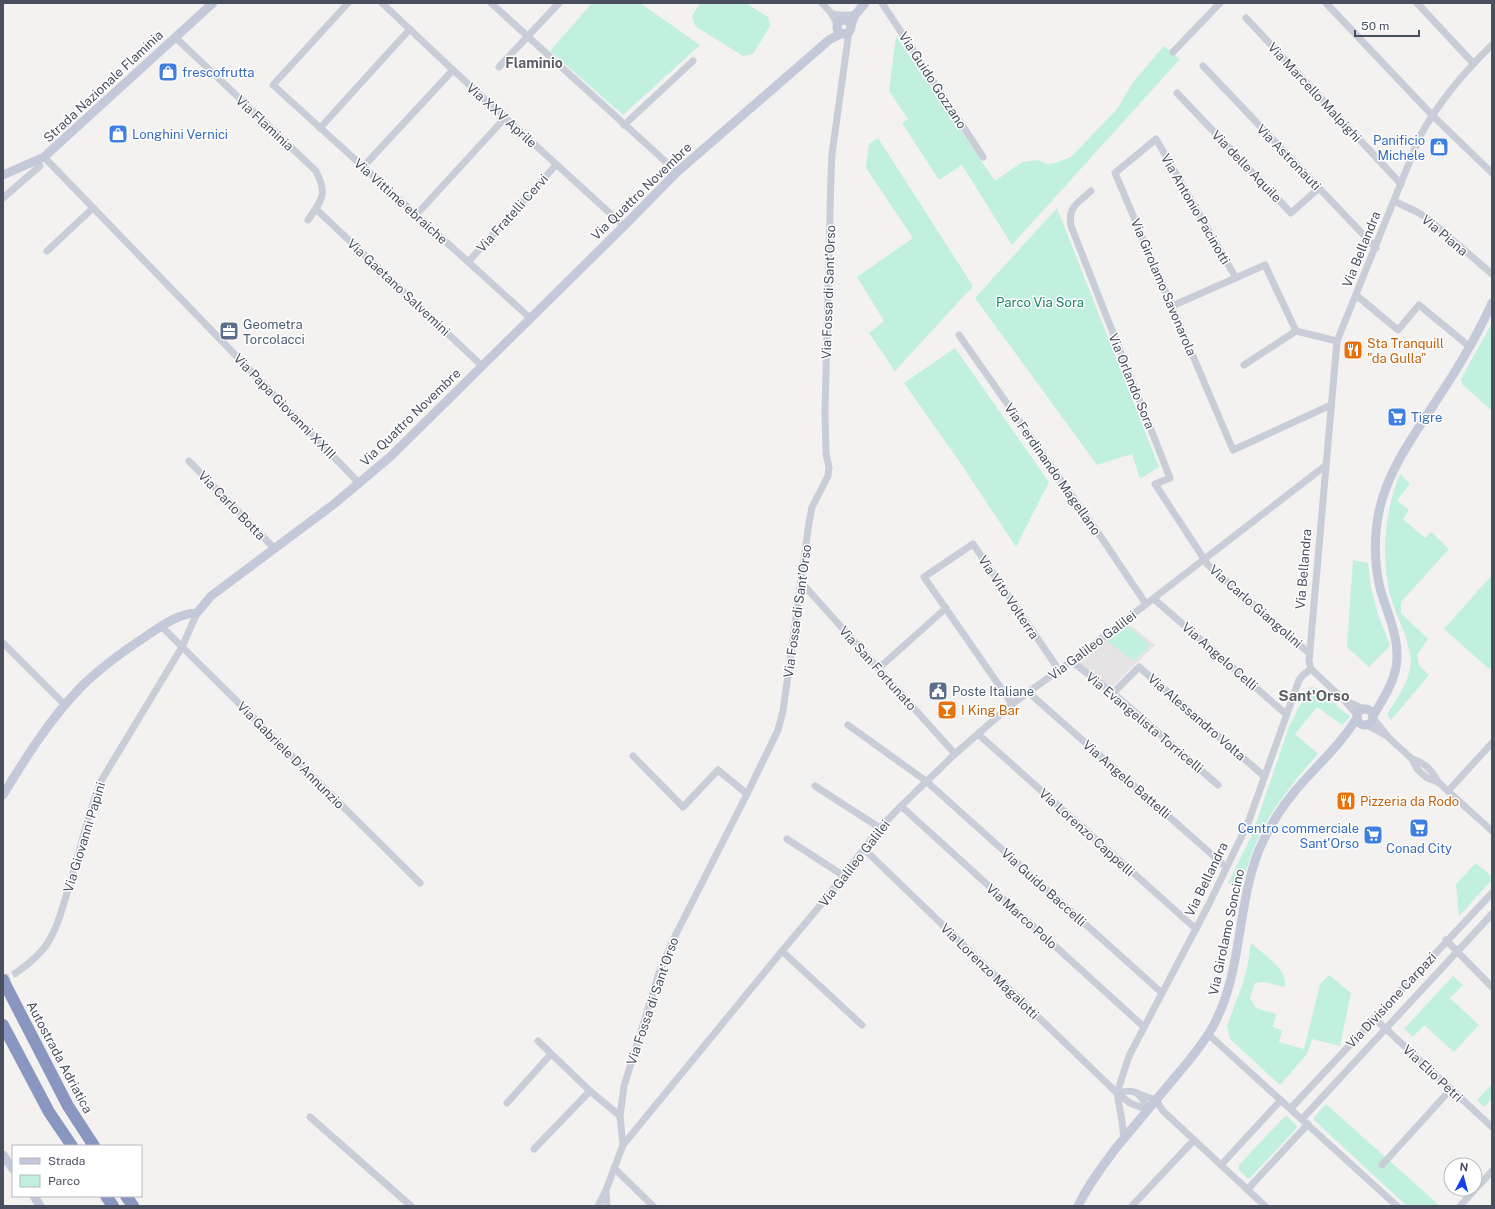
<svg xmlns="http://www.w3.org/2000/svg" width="1495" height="1209" viewBox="0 0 1495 1209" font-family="'Public Sans',sans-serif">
<rect width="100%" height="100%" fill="#f4f2f1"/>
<polygon fill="#e5e3e3" points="1127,622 1155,645 1111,688 1078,662"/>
<g fill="#c1f0df">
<polygon points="592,3 640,3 700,45 623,115 550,51"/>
<polygon points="700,3 746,3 768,17 770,26 753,54 743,56 695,26 692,16"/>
<polygon points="896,36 995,181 1022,162 1038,160 1046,164 1055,163 1071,157 1117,109 1133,82 1164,46 1180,59 1012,245 962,165 939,180 902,123 908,119 889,91"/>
<polygon points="878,138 973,286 895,371 869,333 884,321 857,277 913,238 866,168 869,144"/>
<polygon points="1057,208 1159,467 1140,479 1132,454 1097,465 975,298"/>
<polygon points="1492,323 1492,411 1462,384 1461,379"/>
<polygon points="955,348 1049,482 1016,547 959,461 904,383"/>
<path d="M1400,474L1410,484L1397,500L1409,510L1403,519L1425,538L1431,532L1449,549L1401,602V613L1428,639L1417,655L1419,665L1429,675L1391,720L1387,715L1388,713C1397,699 1409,681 1411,663C1411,657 1407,640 1405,634C1399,619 1392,605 1389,590C1381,552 1385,510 1400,474Z"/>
<polygon points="1353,560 1368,563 1371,588 1378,614 1390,646 1369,667 1347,647"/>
<polygon points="1492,575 1492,666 1489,669 1444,629"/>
<polygon points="1128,626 1150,645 1134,661 1107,641"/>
<path d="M1310,687L1316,688L1350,717L1342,725L1317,707L1295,734L1318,754C1280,797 1252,834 1241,892L1228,883L1252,835L1289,727L1307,691Z"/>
<polygon points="1476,863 1492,877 1492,880 1459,916 1456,884"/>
<path d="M1251,943C1263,954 1288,968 1285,987L1265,982L1255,983L1250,998L1256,1008L1276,1014L1273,1027L1282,1030L1279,1042L1304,1049L1320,984L1329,975L1351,993L1340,1046L1312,1039L1307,1054L1280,1085L1230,1039L1227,1026L1243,983L1248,963Z"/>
<polygon points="1453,976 1463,985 1450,998 1479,1025 1454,1052 1424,1025 1413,1037 1404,1029"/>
<polygon points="1492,1084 1492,1099 1484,1107 1477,1100"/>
<polygon points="1326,1104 1440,1206 1407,1206 1314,1120 1315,1116"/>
<polygon points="1287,1116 1297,1126 1296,1129 1250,1178 1247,1178 1238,1169 1239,1165 1284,1117"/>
</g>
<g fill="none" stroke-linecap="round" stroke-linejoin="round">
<polyline stroke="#d2d1d4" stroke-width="7" stroke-dasharray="7 3.5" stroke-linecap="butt" points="3,979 16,973"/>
<g stroke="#c8cdd8" stroke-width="7">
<polyline points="348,3 273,85 530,318"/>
<polyline points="382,3 453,70 624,226"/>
<polyline points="491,3 677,172"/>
<polyline points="822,3 832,14 837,24"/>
<polyline points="882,3 983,157"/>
<polyline points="1326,3 1432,115 1492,173"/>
<polyline points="1417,3 1473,63"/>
<polyline points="832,14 841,15 855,15"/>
<polyline points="1246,18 1401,184"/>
<path d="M175,37L316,171C328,195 322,199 308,220"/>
<polyline points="1173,52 1220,3"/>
<polyline points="1203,66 1376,248"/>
<polyline points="499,67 559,3"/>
<polyline points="1177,93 1291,213 1319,188"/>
<polyline points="624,125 693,61"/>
<polyline points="320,128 410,29"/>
<polyline points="44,157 359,483"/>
<polyline points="363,167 453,70"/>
<path d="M1091,191C1077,204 1068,206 1071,226L1170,478L1155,484L1208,565L1309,653"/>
<polyline points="3,198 40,166"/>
<polyline points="1394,201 1417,212 1427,218 1492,274"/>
<polyline points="316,209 482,366"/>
<polyline points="416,215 505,118"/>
<polyline points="47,251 93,208"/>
<polyline points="468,262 556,165"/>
<polyline points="1236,278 1156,139 1115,173 1233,450 1331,405"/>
<polyline points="1356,295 1398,330 1419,305 1470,347"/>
<polyline points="1172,306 1265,265 1296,331"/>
<polyline points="959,335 1103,540 1146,604"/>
<polyline points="1244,365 1296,331 1337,341"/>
<polyline points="189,461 275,549"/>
<polyline points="801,582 955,754"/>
<polyline points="1154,599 1286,714"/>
<polyline points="161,626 420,883"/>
<polyline points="3,643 65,705"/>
<polyline points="1071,661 1113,693 1218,785"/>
<polyline points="879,668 946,608"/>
<polyline points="1028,692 1226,867"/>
<polyline points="1113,693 1139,667 1264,776"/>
<polyline points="1346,701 1364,709"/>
<polyline points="1012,704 924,577 973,544 1059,670"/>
<path d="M1357,715L1344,700L1311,669L1309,661L1337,341L1420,136C1439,102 1464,72 1492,45"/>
<polyline points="1373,718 1388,737 1412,759 1417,769 1427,778 1438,782"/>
<polyline points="848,725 926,781 1162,993"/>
<polyline points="1367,725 1385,735"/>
<polyline points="978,734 1196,929"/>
<polyline points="633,756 683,807 718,770 747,794"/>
<path d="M1412,759C1425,763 1432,770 1438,782L1492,831"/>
<polyline points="815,786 880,828"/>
<polyline points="1448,791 1492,743"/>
<polyline points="901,806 1144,1027"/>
<polyline points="787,839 844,876"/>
<polyline points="864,849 1117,1093 1130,1103 1148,1110"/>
<polyline points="1446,940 1492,987"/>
<polyline points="782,951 862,1025"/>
<path d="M16,973C27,965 39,956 47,944C57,928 62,910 67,893C79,855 87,817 101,781L182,647L197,613"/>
<polyline points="1374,1018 1492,1127"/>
<polyline points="1208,1034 1397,1206"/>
<polyline points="538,1041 590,1091 620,1116"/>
<path d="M1117,1093C1136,1088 1140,1092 1148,1110"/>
<polyline points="1139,1094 1156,1100 1163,1111 1265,1206"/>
<polyline points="507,1103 551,1054"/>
<polyline points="1291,1108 1492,893"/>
<polyline points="310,1117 411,1206"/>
<polyline points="1302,1119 1492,914"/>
<polyline points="1124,1139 1122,1121 1117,1093 1129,1056 1209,904 1248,823 1299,680 1303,675 1311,669"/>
<polyline points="623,1145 620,1116 624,1086 660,970 676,934 747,794 778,730 783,711 809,523 812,507 828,476 829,467 826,454 825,412 831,174 832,154 849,31"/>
<polyline points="534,1149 590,1091"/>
<polyline points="1221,1165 1281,1100"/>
<polyline points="1382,1165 1451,1089"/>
<polyline points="614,1168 653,1206"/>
<polyline points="1247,1190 1308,1124"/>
<polyline points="606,1192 607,1206"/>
<polyline points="598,1206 606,1190 623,1145 782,951 824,901 880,828 901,806 955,754 1012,704 1084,652 1325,466"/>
<polyline points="1132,1206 1194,1140"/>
<polyline points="1460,1206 1492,1171"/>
</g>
<g stroke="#c4c9da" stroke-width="9">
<circle cx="844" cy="27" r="7"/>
<polyline points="851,25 855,15 865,3"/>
<polyline points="3,175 44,157 213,3"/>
<circle cx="1365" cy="717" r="8"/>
<path d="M1373,716C1382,701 1393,684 1396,667C1401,639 1387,614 1380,588C1374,562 1374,533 1380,507C1390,466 1416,433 1438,398C1458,368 1477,336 1492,303"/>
<path d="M3,795C26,757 50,719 81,687C101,667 125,650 148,635C163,625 179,613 197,613L211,596L334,504L390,457L624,226L677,172L829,40L842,33"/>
<polyline points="3,1155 13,1169"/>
<polyline points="34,1196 40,1206"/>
<path d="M1078,1206C1088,1185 1102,1167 1116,1148C1136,1124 1156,1100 1176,1076C1189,1061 1202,1045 1212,1028C1243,973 1236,908 1259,850C1268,829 1280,809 1295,791C1316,766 1339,747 1357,718"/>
</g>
<g stroke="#8996c0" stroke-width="12">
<polyline points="3,980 68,1106 94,1146"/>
<polyline points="3,1025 49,1112 72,1146"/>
<polyline points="106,1196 113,1206"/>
<polyline points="126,1196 133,1206"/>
</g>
</g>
<defs>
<g id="shop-square" transform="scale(1)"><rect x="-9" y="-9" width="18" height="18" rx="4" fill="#3f7fe0" stroke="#fff"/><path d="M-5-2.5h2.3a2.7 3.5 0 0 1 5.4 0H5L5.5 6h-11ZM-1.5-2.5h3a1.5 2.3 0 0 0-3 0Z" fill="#fff"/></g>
<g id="office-square" transform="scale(1)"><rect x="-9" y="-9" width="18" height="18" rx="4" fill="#5c6f8a" stroke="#fff"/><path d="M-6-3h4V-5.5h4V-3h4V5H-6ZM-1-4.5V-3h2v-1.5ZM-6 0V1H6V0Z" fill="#fff"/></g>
<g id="restaurant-square" transform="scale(1)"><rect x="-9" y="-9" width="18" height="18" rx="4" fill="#e8710a" stroke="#fff"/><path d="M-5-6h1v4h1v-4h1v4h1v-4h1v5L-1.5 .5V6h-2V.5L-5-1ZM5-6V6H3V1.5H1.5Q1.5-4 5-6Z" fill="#fff"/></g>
<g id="supermarket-square" transform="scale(1)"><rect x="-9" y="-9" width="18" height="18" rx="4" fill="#3f7fe0" stroke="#fff"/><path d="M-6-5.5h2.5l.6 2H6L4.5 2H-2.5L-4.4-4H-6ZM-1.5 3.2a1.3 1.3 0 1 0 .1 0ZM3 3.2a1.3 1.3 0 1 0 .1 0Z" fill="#fff"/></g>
<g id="civic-square" transform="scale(1)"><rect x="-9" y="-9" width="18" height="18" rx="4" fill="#5c6f8a" stroke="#fff"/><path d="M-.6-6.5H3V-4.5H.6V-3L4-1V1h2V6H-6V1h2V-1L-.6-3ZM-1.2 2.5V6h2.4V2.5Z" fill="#fff"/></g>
<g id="bar-square" transform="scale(1)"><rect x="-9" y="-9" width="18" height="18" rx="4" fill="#e8710a" stroke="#fff"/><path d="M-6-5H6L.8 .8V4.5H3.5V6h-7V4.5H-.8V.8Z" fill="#fff"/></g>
</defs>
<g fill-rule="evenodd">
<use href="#shop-square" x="168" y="72"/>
<use href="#shop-square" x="118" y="134"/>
<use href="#shop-square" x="1439" y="147"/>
<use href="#office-square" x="229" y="331"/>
<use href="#restaurant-square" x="1353" y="350"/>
<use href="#supermarket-square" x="1397" y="417"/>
<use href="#civic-square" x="938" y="691"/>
<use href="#bar-square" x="947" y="710"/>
<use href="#restaurant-square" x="1346" y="801"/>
<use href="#supermarket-square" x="1419" y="828"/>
<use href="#supermarket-square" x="1373" y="835"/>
</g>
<g text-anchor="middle" stroke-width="3" stroke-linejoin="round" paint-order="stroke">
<g font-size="13" fill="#366cbe" stroke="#fff" text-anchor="start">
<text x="182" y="77">frescofrutta</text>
<text x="132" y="139">Longhini Vernici</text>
<text x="1425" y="145" text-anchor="end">Panificio<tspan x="1425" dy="15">Michele</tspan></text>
<text x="1411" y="422">Tigre</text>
<text x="1359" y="833" text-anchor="end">Centro commerciale<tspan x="1359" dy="15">Sant'Orso</tspan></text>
<text x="1419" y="853" text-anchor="middle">Conad City</text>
</g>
<g font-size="13" fill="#494f5f" stroke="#fff">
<text transform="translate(933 80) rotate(57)" y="5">Via Guido Gozzano</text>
<text transform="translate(103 86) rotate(-43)" y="5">Strada Nazionale Flaminia</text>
<text transform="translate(1315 92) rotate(47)" y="5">Via Marcello Malpighi</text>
<text transform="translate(502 115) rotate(42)" y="5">Via XXV Aprile</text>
<text transform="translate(265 123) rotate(43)" y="5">Via Flaminia</text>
<text transform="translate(1289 157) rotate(46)" y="5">Via Astronauti</text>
<text transform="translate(1247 166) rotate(46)" y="5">Via delle Aquile</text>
<text transform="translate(641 191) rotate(-44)" y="5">Via Quattro Novembre</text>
<text transform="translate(401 201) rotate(42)" y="5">Via Vittime ebraiche</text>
<text transform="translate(1196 209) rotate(60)" y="5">Via Antonio Pacinotti</text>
<text transform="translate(512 213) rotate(-48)" y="5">Via Fratelli Cervi</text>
<text transform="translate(1445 235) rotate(40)" y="5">Via Piana</text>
<text transform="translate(1361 249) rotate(-68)" y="5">Via Bellandra</text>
<text transform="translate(399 287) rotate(43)" y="5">Via Gaetano Salvemini</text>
<text transform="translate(1164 287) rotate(67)" y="5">Via Girolamo Savonarola</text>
<text transform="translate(828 292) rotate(-88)" y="5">Via Fossa di Sant'Orso</text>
<text transform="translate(1132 381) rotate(68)" y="5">Via Orlando Sora</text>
<text transform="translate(285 406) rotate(46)" y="5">Via Papa Giovanni XXIII</text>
<text transform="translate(410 417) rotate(-44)" y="5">Via Quattro Novembre</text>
<text transform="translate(1053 469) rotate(55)" y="5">Via Ferdinando Magellano</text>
<text transform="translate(232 505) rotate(46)" y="5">Via Carlo Botta</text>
<text transform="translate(1303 569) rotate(-85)" y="5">Via Bellandra</text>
<text transform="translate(1009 597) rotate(56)" y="5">Via Vito Volterra</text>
<text transform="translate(1256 606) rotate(41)" y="5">Via Carlo Giangolini</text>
<text transform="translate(797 611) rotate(-82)" y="5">Via Fossa di Sant'Orso</text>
<text transform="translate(1092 645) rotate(-37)" y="5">Via Galileo Galilei</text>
<text transform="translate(1220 656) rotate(41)" y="5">Via Angelo Celli</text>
<text transform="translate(878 668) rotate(48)" y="5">Via San Fortunato</text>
<text transform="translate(1197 717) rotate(41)" y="5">Via Alessandro Volta</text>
<text transform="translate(1145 722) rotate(40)" y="5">Via Evangelista Torricelli</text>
<text transform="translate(291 755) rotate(45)" y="5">Via Gabriele D'Annunzio</text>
<text transform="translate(1127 779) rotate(41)" y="5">Via Angelo Battelli</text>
<text transform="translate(1087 832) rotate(42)" y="5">Via Lorenzo Cappelli</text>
<text transform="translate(84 837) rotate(-73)" y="5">Via Giovanni Papini</text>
<text transform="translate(854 863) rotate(-52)" y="5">Via Galileo Galilei</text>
<text transform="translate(1206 879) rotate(-64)" y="5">Via Bellandra</text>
<text transform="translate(1044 887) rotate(42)" y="5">Via Guido Baccelli</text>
<text transform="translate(1022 916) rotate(42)" y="5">Via Marco Polo</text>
<text transform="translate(1226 932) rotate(-78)" y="5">Via Girolamo Soncino</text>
<text transform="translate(990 971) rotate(44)" y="5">Via Lorenzo Magalotti</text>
<text transform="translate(1391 1000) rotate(-47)" y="5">Via Divisione Carpazi</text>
<text transform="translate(652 1001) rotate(-71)" y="5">Via Fossa di Sant'Orso</text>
<text transform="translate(60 1057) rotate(62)" y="5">Autostrada Adriatica</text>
<text transform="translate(1433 1073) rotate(43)" y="5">Via Elio Petri</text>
</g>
<g font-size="13" fill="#178468" stroke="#fff">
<text x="1040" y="307">Parco Via Sora</text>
</g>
<g font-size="13" fill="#4e5e75" stroke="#fff" text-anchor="start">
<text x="243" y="329">Geometra<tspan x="243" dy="15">Torcolacci</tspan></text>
<text x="952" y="696">Poste Italiane</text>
</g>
<g font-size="13" fill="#c56008" stroke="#fff" text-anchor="start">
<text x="1367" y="348">Sta Tranquill<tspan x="1367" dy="15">"da Gulla"</tspan></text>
<text x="961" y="715">I King Bar</text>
<text x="1360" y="806">Pizzeria da Rodo</text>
</g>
<g font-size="14" font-weight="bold" fill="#5e5f67" stroke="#fff">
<text x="534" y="68">Flaminio</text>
</g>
<g font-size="15" font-weight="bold" fill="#5e5f67" stroke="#fff">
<text x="1314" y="701">Sant'Orso</text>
</g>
</g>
<rect width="1495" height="1209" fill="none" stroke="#494f5f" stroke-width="8"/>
<rect x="12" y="1145" width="130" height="52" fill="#ffffff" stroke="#b6b9bf"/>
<rect x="20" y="1158" width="20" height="6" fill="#c4c9da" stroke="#b6b9bf"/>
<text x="48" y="1165" font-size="12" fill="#494f5f">Strada</text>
<rect x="20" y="1175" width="20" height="12" fill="#c1f0df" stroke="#b6b9bf"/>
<text x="48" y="1185" font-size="12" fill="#494f5f">Parco</text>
<g transform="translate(1463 1177) rotate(6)"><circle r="19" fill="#ffffff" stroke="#b6b9bf"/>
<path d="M0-3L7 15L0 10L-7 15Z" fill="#1740e8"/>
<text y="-6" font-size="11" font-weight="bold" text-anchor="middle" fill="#494f5f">N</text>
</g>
<path d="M1355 30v6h64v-6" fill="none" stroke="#494f5f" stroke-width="2"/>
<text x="1361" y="30" font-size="12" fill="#494f5f" stroke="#ffffff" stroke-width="3" paint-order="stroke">50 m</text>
</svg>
